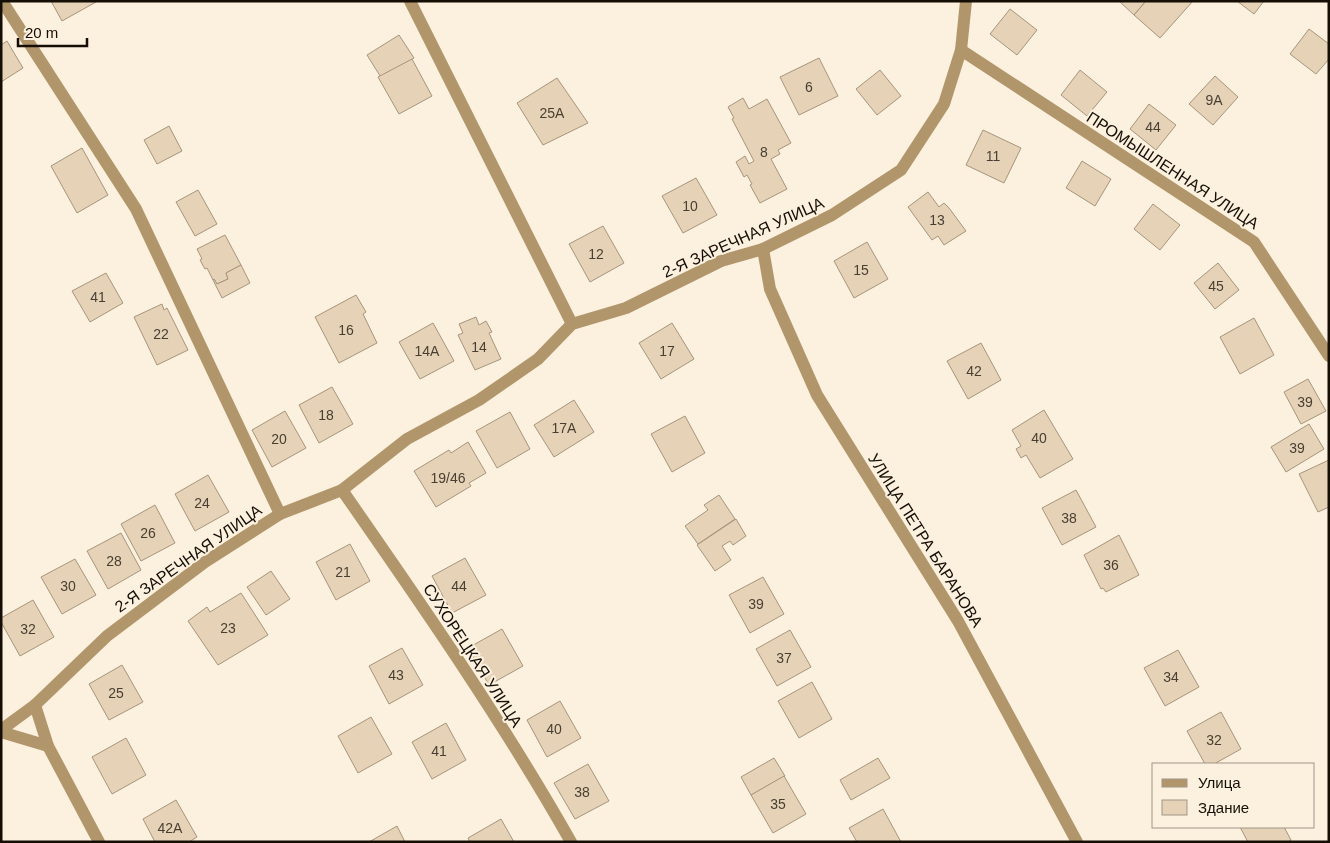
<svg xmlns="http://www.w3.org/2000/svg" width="1330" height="843" viewBox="0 0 1330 843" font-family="Helvetica,sans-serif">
<rect width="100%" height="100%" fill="#fcf0df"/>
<g fill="#e6d3b7" stroke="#a7957b">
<polygon points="51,1 95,1 96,2 62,21"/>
<polygon points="1119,1 1146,1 1134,15"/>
<polygon points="1146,1 1193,1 1160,38 1134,15"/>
<polygon points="1237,1 1264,1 1254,14"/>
<polygon points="1010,9 1037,30 1017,55 990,34"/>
<polygon points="1309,29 1329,44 1329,59 1316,74 1290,54"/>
<polygon points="399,35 414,58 382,79 367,55"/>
<polygon points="7,41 23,68 1,82 1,45"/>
<polygon points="819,58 838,96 799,115 780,77"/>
<polygon points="412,59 432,96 399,114 378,77"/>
<polygon points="880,70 901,96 877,115 856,89"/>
<polygon points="1080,70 1107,92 1087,116 1061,95"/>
<polygon points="1215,76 1238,97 1213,125 1189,104"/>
<polygon points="557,78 588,123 543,145 517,103"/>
<polygon points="743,98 749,109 767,99 791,143 778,150 780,154 771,159 787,189 760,203 750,185 752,184 747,175 744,177 736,162 745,156 749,164 754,161 732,119 734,118 728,107"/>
<polygon points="1149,104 1176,125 1156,150 1130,129"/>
<polygon points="169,126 182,151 157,164 144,140"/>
<polygon points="983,130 1021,148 1004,183 966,165"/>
<polygon points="82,148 108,195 77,213 51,166"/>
<polygon points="1082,161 1111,179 1095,206 1066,188"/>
<polygon points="696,178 717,215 683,233 662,196"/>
<polygon points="198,190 217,224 195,236 176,202"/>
<polygon points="928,192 939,207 944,203 949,208 966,231 944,245 938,236 932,240 908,207"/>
<polygon points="1153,204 1180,225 1160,250 1134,229"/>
<polygon points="603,226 624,263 590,282 569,244"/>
<polygon points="225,235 241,265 226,273 228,279 217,284 214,279 213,280 207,268 205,269 200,260 202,259 197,249"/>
<polygon points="867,242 888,279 854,298 834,261"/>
<polygon points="1218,263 1239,290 1215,309 1194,283"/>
<polygon points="241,265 250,283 222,298 213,280 214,279 217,284 228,279 226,273"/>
<polygon points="106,273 123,303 90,322 72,291"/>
<polygon points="356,295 366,312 363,314 377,343 339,363 315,317"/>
<polygon points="162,304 164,310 167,308 188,350 157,365 134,317"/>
<polygon points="476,317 479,325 486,321 492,332 489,333 501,359 475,370 458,335 463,333 459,324"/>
<polygon points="1254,318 1274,355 1240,374 1220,337"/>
<polygon points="433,323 454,361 420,379 399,342"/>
<polygon points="672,323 694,359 661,379 639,343"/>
<polygon points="981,343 1001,380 968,399 947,361"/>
<polygon points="1308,379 1326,411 1301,424 1284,392"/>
<polygon points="332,387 353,424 319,443 299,405"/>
<polygon points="574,400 594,432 554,457 534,425"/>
<polygon points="1044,410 1073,459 1040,478 1026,455 1021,458 1016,449 1021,446 1012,430"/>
<polygon points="285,411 306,448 272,467 252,430"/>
<polygon points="510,412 530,449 497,468 476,431"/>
<polygon points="685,416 705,453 672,472 651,434"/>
<polygon points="1309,424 1324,449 1286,472 1271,447"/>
<polygon points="468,442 486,473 469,483 471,486 436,507 414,471 449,450 451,453"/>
<polygon points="1329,460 1329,507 1318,512 1299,474"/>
<polygon points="208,475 229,512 195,531 175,494"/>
<polygon points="1076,490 1096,527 1062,545 1042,508"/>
<polygon points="719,495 735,519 698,544 685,526 708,510 704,505"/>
<polygon points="155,505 175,543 141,561 121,524"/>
<polygon points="736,519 746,536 733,545 730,541 722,546 731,560 715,571 697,545"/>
<polygon points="121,533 141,570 108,589 87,551"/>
<polygon points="1119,535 1139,575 1106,592 1103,588 1101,589 1084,555"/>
<polygon points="350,544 370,581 336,600 316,562"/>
<polygon points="465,558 486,595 452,613 432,576"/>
<polygon points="75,559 96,595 62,614 41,577"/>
<polygon points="271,571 290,599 266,615 247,587"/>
<polygon points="763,577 784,614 750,633 729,595"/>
<polygon points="241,593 268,635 218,665 188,621 207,607 210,612"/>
<polygon points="33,600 54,637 20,656 1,622 1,618"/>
<polygon points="502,629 523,666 489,685 468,648"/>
<polygon points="790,630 811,667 777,686 756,649"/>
<polygon points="402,648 423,685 389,704 369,666"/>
<polygon points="1178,650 1199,687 1165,706 1144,668"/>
<polygon points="122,665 143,702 109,720 89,684"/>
<polygon points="812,682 832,719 799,738 778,701"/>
<polygon points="560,701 581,738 547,757 527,720"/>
<polygon points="1221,712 1241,749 1214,764 1205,764 1187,731"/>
<polygon points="371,717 392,754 358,773 338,736"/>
<polygon points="446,723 466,760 432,779 412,742"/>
<polygon points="126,738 146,775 112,794 92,757"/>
<polygon points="774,758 785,776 751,795 741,777"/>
<polygon points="878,758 890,778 851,800 840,780"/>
<polygon points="588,764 609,801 575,819 554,783"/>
<polygon points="784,776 806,814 773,833 751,795"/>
<polygon points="176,800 197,837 189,842 155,842 143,819"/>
<polygon points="883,809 901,842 857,842 849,828"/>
<polygon points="501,819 514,842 470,842 468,838"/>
<polygon points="397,826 405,842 369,842"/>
<polygon points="1240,827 1284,827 1291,840 1288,842 1248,842"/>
</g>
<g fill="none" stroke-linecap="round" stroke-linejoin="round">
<g stroke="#b2966b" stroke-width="12">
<polyline points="2,1 136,209 280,514"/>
<polyline points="410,1 572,324"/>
<polyline points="961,50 1254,242 1329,356"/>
<polyline points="763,249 770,289 817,395 958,621 1077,842"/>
<path d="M342,490C422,605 502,720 571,842"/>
<polyline points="35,705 48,746 99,842"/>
<polyline points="1,730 35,705 107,636 205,562 280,514 342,490 407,439 479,400 538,359 572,324 626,308 721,261 763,249 832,215 901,170 944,104 961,50 966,1"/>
<polyline points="1,732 48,746"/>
</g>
</g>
<g text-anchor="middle" stroke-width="4" stroke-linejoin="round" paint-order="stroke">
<g font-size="14" fill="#483f32">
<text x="809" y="92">6</text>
<text x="1214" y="105">9А</text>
<text x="552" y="118">25А</text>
<text x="1153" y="132">44</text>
<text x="764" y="157">8</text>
<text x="993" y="161">11</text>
<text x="690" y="211">10</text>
<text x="937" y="225">13</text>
<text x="596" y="259">12</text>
<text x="861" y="275">15</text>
<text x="1216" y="291">45</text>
<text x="98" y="302">41</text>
<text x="346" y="335">16</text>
<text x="161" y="339">22</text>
<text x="479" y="352">14</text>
<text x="427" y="356">14А</text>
<text x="667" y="356">17</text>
<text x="974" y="376">42</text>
<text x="1305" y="407">39</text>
<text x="326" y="420">18</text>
<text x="564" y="433">17А</text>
<text x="1039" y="443">40</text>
<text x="279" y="444">20</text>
<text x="1297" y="453">39</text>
<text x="448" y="483">19/46</text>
<text x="202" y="508">24</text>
<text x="1069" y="523">38</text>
<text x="148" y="538">26</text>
<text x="114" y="566">28</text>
<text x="1111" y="570">36</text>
<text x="343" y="577">21</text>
<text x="68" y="591">30</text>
<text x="459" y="591">44</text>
<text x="756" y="609">39</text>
<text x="228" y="633">23</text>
<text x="28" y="634">32</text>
<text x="784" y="663">37</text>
<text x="396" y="680">43</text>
<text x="1171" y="682">34</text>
<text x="116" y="698">25</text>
<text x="554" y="734">40</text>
<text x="1214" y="745">32</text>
<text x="439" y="756">41</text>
<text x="582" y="797">38</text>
<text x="778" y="809">35</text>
<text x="170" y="833">42А</text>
</g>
<g font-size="16" fill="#140e05" stroke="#fcf0df">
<text transform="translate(1173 170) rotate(33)" y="6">ПРОМЫШЛЕННАЯ УЛИЦА</text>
<text transform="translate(743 237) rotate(-24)" y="6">2-Я ЗАРЕЧНАЯ УЛИЦА</text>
<text transform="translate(926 540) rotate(58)" y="6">УЛИЦА ПЕТРА БАРАНОВА</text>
<text transform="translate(188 558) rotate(-35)" y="6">2-Я ЗАРЕЧНАЯ УЛИЦА</text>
<text transform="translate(473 655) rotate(57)" y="6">СУХОРЕЦКАЯ УЛИЦА</text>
</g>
</g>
<rect width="1330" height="843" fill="none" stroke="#140e05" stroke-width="5"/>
<rect x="1152" y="763" width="162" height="65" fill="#fcf0df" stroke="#9f9688"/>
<rect x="1162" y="779" width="25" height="8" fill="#b2966b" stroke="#9f9688"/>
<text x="1198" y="788" font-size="15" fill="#140e05">Улица</text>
<rect x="1162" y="800" width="25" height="15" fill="#e6d3b7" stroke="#9f9688"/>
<text x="1198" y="813" font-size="15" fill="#140e05">Здание</text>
<path d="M18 38v8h69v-8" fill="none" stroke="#140e05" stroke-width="2.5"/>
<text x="25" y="38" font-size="15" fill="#140e05" stroke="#fcf0df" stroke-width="4" paint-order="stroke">20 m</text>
</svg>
